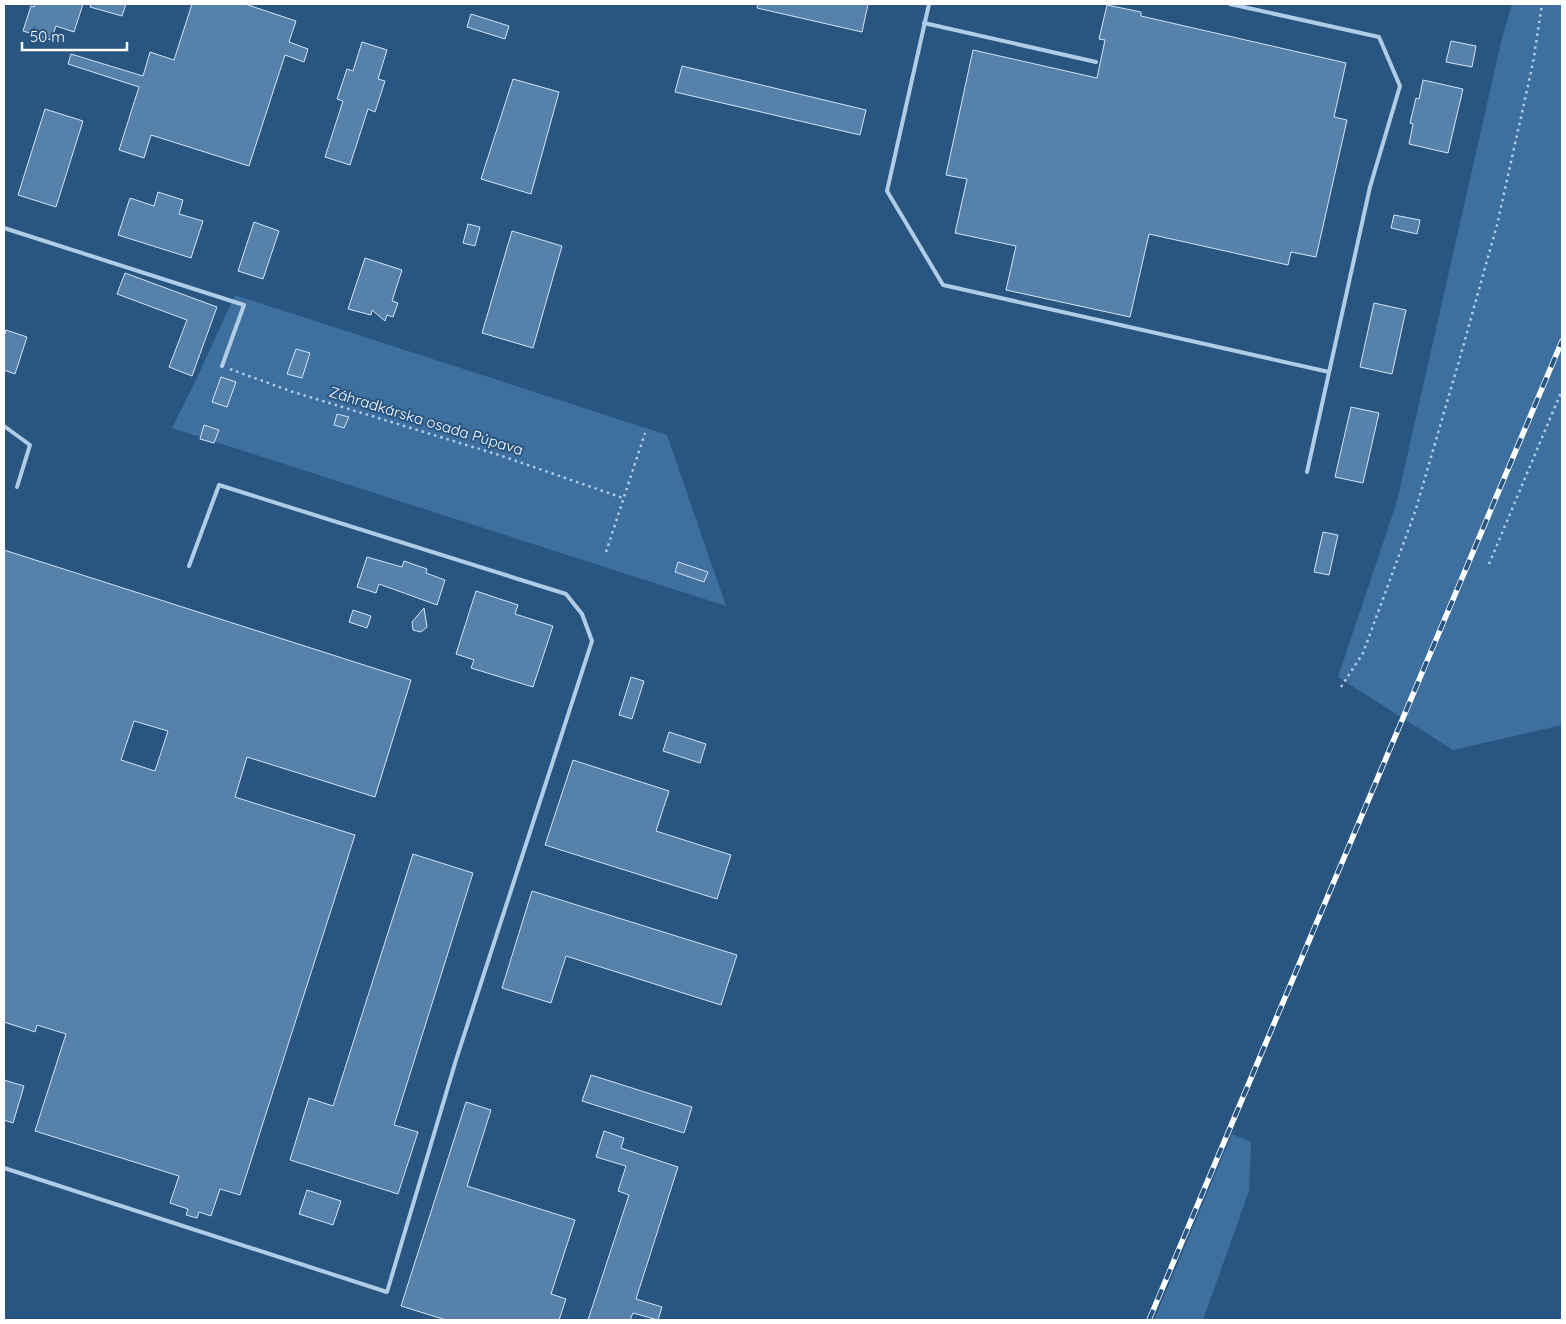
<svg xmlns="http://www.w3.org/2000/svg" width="1566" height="1324" viewBox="0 0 1566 1324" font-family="Quicksand,sans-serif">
<rect width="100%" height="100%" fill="#295581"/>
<g fill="#3d709e">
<polygon points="1512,4 1562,4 1562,725 1453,750 1338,677 1397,501 1502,38"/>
<polygon points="235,295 667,435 726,606 172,428 196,380"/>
<polygon points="1232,1134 1251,1142 1249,1191 1203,1320 1154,1320"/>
</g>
<g fill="#5581ab" stroke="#d4e5f5" fill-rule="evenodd">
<polygon points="35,4 83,4 74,32 56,26 51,40 23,31 31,6 34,7"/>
<polygon points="91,4 126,4 122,16 90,7"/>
<polygon points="192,4 245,4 296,21 289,42 308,49 304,62 285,55 249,166 151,135 144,158 119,150 139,87 68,64 71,54 143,76 150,52 174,60"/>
<polygon points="758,4 868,4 862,32 757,8"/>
<polygon points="1107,5 1141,12 1141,16 1346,63 1334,117 1347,120 1316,257 1291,252 1288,265 1149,234 1130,317 1006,290 1016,246 955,233 967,179 946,175 973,50 1097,78 1105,40 1099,39"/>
<polygon points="471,14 509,26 505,39 467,27"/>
<polygon points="1451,41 1476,46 1472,67 1446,62"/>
<polygon points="362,42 387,50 378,79 385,81 375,112 368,109 350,165 325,157 343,101 337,99 347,69 353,71"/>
<polygon points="682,66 866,110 860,135 675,92"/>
<polygon points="513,79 559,92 531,194 481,179"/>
<polygon points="1423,80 1463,89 1448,153 1409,144 1413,124 1410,123 1416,98 1419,99"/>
<polygon points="45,109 83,121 56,207 18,195"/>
<polygon points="158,192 183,200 179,214 203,221 191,258 118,235 130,198 154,206"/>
<polygon points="1394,215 1420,220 1417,234 1391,228"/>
<polygon points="254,222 279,231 263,279 238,271"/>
<polygon points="468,224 480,227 475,246 463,243"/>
<polygon points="512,231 562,246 533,348 482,333"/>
<polygon points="365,258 402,270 392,301 398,303 393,317 387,315 385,321 372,310 371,315 348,309"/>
<polygon points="125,273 217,307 192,376 169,367 187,320 117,294"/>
<polygon points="1374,303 1406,310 1392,374 1360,367"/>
<polygon points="6,330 27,337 15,374 4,370 4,337"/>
<polygon points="296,349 310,353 302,378 287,374"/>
<polygon points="221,377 236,382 227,407 212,402"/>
<polygon points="1351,407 1379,413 1363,483 1335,477"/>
<polygon points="337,414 349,417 344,428 334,425"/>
<polygon points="204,425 219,430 214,443 200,439"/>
<polygon points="1323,532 1338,535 1329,575 1314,572"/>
<path d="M4,550L411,680L375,797L247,757L235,797L355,835L240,1195L220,1189L211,1216L199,1212L197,1218L186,1215L188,1209L170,1203L179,1176L35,1131L66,1034L37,1025L35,1032L4,1022ZM134,721L168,731L155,771L121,760Z"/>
<polygon points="367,557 402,567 404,561 427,569 426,573 445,580 437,605 379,584 376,593 357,587"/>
<polygon points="678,562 708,572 704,582 675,572"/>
<polygon points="476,591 518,605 515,614 553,626 533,687 471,668 474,660 456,654"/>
<polygon points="424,608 427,627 421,632 413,630 412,622"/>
<polygon points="353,610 371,616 367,628 349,622"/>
<polygon points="631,677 644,681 632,719 619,715"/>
<polygon points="669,732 706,744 700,763 663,751"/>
<polygon points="573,760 669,791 656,831 731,855 717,899 545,845"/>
<polygon points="413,854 473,873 394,1125 418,1132 398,1194 290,1160 309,1098 333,1106"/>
<polygon points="532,891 737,955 721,1005 566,956 551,1003 502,988"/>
<polygon points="591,1075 692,1107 684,1133 582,1101"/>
<polygon points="4,1080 24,1086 13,1123 4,1120"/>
<polygon points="466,1102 491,1110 467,1186 575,1220 551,1294 566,1299 559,1320 446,1320 401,1306"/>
<polygon points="604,1131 624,1138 621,1148 678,1167 636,1299 662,1307 658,1320 633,1313 630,1320 588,1320 629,1195 618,1191 626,1166 596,1157"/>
<polygon points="307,1190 341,1201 333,1225 299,1214"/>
</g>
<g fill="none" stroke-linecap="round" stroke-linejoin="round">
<g stroke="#b1cce6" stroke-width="2.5" stroke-dasharray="2.5 4" stroke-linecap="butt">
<polyline points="230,369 290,391 499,455 623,498"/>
<polyline points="606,552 645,433"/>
<polyline points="1489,564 1562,390"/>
<polyline points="1341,687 1363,653 1415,512 1459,361 1497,225 1533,63 1542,4"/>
</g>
<g stroke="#b1cce6" stroke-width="4">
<polyline points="929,4 887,191 943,285 1329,372"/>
<polyline points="1230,4 1379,37 1400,86 1370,187 1307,472"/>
<polyline points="924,23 1096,62"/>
<polyline points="4,228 244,305 222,366"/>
<polyline points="4,426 30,445 17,487"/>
<polyline points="4,1168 387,1292 456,1060 592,641 582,614 566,594 219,485 189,566"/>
</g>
<g stroke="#fff" stroke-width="5.5">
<polyline id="rail" points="1149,1320 1562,341"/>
</g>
<use href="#rail" stroke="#295581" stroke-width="4" stroke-dasharray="11" stroke-linecap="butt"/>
</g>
<g text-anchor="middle" stroke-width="4" stroke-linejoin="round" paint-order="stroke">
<g font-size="15" fill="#fff" stroke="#295581">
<text transform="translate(426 421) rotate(17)" y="5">Záhradkárska osada Púpava</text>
</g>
</g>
<rect width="1566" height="1324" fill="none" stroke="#ffffff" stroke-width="10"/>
<path d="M22 42v8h105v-8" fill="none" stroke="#ffffff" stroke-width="2.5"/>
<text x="30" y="42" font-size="15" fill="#ffffff" stroke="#295581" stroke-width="4" paint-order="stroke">50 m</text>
</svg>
